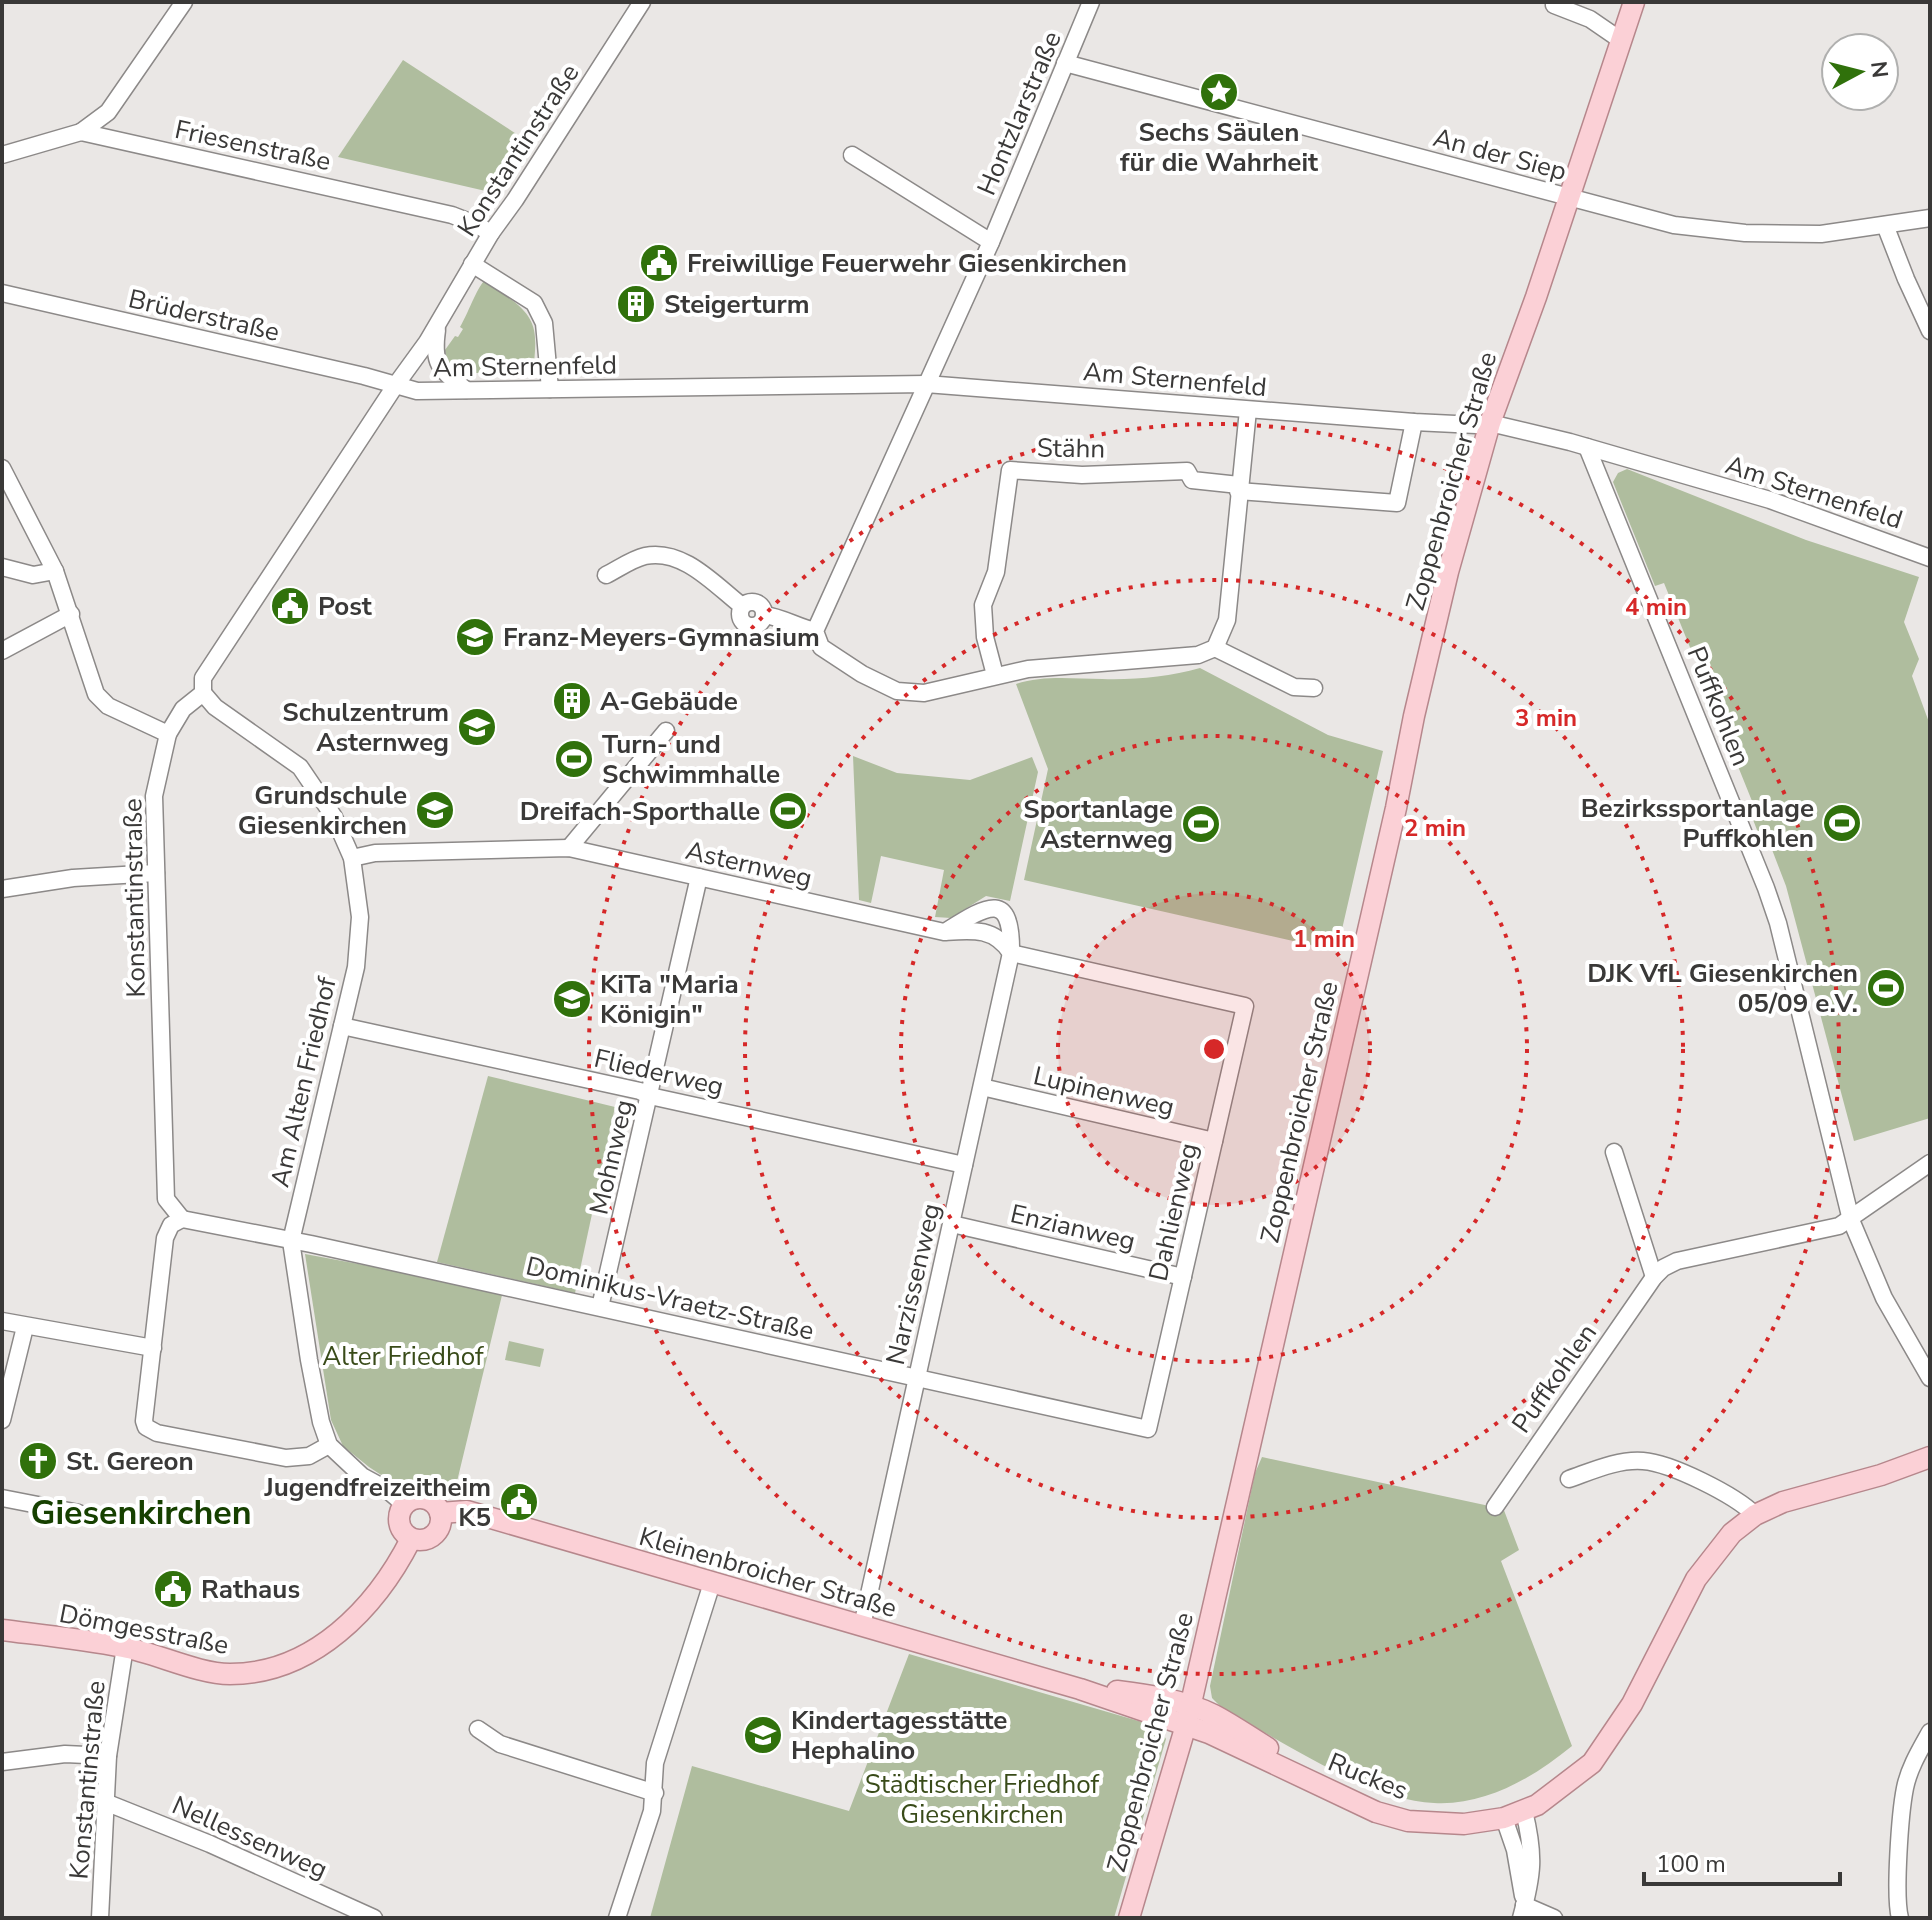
<svg xmlns="http://www.w3.org/2000/svg" width="1932" height="1920" viewBox="0 0 1932 1920" font-family="'Nunito Sans',sans-serif">
<rect width="100%" height="100%" fill="#eae7e5"/>
<g fill="#afbd9e">
<polygon points="403,60 524,139 490,192 338,157"/>
<path d="M485,280L504,287L503,294C540,318 537,333 533,373H462C453,368 446,362 445,350L455,336L458,337L463,329L460,327C468,314 476,289 485,280Z"/>
<polygon points="1627,469 1806,540 1919,577 1904,622 1919,659 1912,676 1930,725 1930,1118 1854,1141 1786,886 1771,847 1768,848 1765,842 1762,843 1747,804 1752,801 1664,583 1655,586 1613,482 1618,473"/>
<path d="M1200,668L1328,735L1383,751L1337,951L1024,880L1048,769L1016,684C1044,675 1073,679 1102,679C1134,680 1169,677 1200,668Z"/>
<polygon points="853,756 897,773 970,780 1032,757 1038,772 1010,901 986,896 951,918 935,917 944,870 881,856 871,903 859,900"/>
<polygon points="488,1076 615,1107 575,1293 437,1262"/>
<polygon points="305,1254 503,1291 453,1498 430,1487 406,1481 401,1488 369,1467 343,1446 331,1420"/>
<polygon points="509,1341 544,1349 540,1367 505,1360"/>
<path d="M1262,1457L1494,1507L1502,1505L1519,1550L1501,1561L1572,1746C1534,1777 1486,1806 1434,1803C1371,1801 1279,1739 1223,1709L1212,1698L1210,1686L1255,1473Z"/>
<polygon points="909,1654 1159,1727 1166,1739 1114,1918 650,1918 692,1766 849,1811"/>
</g>
<g fill="none" stroke-linecap="round" stroke-linejoin="round">
<g stroke="#8c8988" stroke-width="19">
<g id="minor">
<polyline points="1091,2 991,242 815,631 821,647 862,674 897,691 924,693 1028,669 1198,655 1215,648 1227,620 1248,410"/>
<polyline points="1554,5 1590,19 1622,41"/>
<polyline points="1065,63 1674,225 1745,233 1821,234 1930,218"/>
<polyline points="81,132 108,112 184,2"/>
<polyline points="2,155 81,132 452,215 475,224 491,233"/>
<polyline points="852,155 991,242"/>
<polyline points="1885,225 1906,279 1930,331"/>
<polyline points="472,264 534,303 544,323 550,389"/>
<polyline points="2,293 364,376 417,391 926,384 1414,422 1476,425 1490,423 1570,442 1770,500 1930,558"/>
<path d="M437,330C432,365 440,369 466,390"/>
<polyline points="1587,447 1766,888 1778,923 1851,1220 1884,1298 1930,1378"/>
<polyline points="2,468 55,571 96,694 108,706 168,734"/>
<polyline points="1238,491 1397,503 1414,422"/>
<polyline points="2,567 33,575 55,571"/>
<path d="M606,575C618,569 632,559 645,556C683,548 715,585 742,606"/>
<circle cx="752" cy="614" r="12"/>
<path d="M764,615C782,617 797,627 815,631"/>
<polyline points="1215,648 1294,687 1314,688"/>
<polyline points="2,651 71,614"/>
<polyline points="995,675 985,637 983,605 996,572 1010,470 1082,475 1187,471 1192,480 1239,485"/>
<polyline points="203,693 215,707 300,767 334,817 352,858 360,917 356,967 291,1241 309,1360 321,1422 329,1445 362,1476 386,1489 405,1505"/>
<polyline points="569,848 666,731"/>
<polyline points="2,889 73,878 156,873"/>
<polyline points="342,1026 640,1091 650,1096 964,1165"/>
<polyline points="982,1087 1214,1141"/>
<polyline points="1614,1152 1654,1277"/>
<path d="M182,1219L311,1244L1148,1429L1245,1006L1011,953C994,927 972,930 944,932L569,848L375,853L352,858"/>
<polyline points="182,1219 166,1199 154,796 168,734 183,709 203,693 203,678 395,386 427,342 491,233 515,200 642,2"/>
<polyline points="182,1219 171,1225 165,1238 144,1421 146,1427 157,1433 286,1458 309,1456 329,1445"/>
<polyline points="952,1224 1183,1277"/>
<polyline points="600,1307 699,877"/>
<polyline points="2,1321 153,1348"/>
<polyline points="2,1420 25,1327"/>
<path d="M1569,1479C1592,1471 1618,1459 1643,1461C1671,1463 1735,1495 1755,1515"/>
<polyline points="2,1498 79,1513"/>
<polyline points="1495,1507 1654,1277 1663,1268 1677,1261 1839,1226 1930,1163"/>
<path d="M862,1626L1011,953C1012,890 988,905 948,930"/>
<polyline points="478,1729 500,1744 655,1793"/>
<polyline points="2,1762 65,1754 108,1756"/>
<polyline points="105,1802 210,1844 374,1918"/>
<polyline points="1504,1818 1515,1850 1523,1896"/>
<polyline points="1524,1905 1554,1918"/>
<polyline points="100,1918 108,1756 125,1647"/>
<polyline points="617,1918 652,1811 655,1763 712,1583"/>
<path d="M1521,1918C1533,1874 1535,1856 1524,1811"/>
<path d="M1900,1918C1894,1896 1900,1813 1905,1788C1909,1768 1920,1750 1930,1732"/>
</g>
</g>
<g stroke="#b6878c" stroke-width="23">
<g id="major">
<circle cx="420" cy="1519" r="21"/>
<polyline points="440,1513 467,1511 1080,1689 1209,1733 1376,1812 1408,1821 1464,1824 1504,1818 1537,1805 1592,1763 1632,1704 1696,1579 1732,1533 1755,1515 1783,1502 1881,1475 1930,1457"/>
<path d="M2,1630C42,1635 83,1639 123,1647C156,1653 198,1674 230,1674C313,1674 376,1608 411,1539"/>
<path d="M1117,1691C1149,1695 1184,1700 1214,1715C1233,1725 1250,1737 1268,1748"/>
<polyline points="1129,1918 1186,1725 1396,808 1414,716 1448,572 1490,423 1536,297 1634,2"/>
</g>
</g>
<use href="#minor" stroke="#fff" stroke-width="16"/>
<use href="#major" stroke="#fbd0d6" stroke-width="20"/>
</g>
<circle cx="1214" cy="1049" r="156" fill="#d62828" fill-opacity=".12"/>
<g fill="none" stroke="#d62828" stroke-width="4" stroke-dasharray="4 8">
<circle cx="1214" cy="1049" r="156"/>
<circle cx="1214" cy="1049" r="313"/>
<circle cx="1214" cy="1049" r="469"/>
<circle cx="1214" cy="1049" r="625"/>
</g>
<defs>
<g id="sight-disc" transform="scale(2)"><circle r="9.5" fill="#30710b" stroke="#fff"/><path d="M0-6L1.8-2.2L6-1.7L2.9 1.2L3.7 5.4L0 3.3L-3.7 5.4L-2.9 1.2L-6-1.7L-1.8-2.2Z" fill="#fff"/></g>
<g id="civic-disc" transform="scale(2)"><circle r="9.5" fill="#30710b" stroke="#fff"/><path d="M-.6-6.5H3V-4.5H.6V-3L4-1V1h2V6H-6V1h2V-1L-.6-3ZM-1.2 2.5V6h2.4V2.5Z" fill="#fff"/></g>
<g id="building-disc" transform="scale(2)"><circle r="9.5" fill="#30710b" stroke="#fff"/><path d="M-4-6H4V6H1V3H-1V6H-4ZM-2.5-4.3h1.7v1.8h-1.7ZM.8-4.3h1.7v1.8H.8ZM-2.5-1h1.7V.8h-1.7ZM.8-1h1.7V.8H.8Z" fill="#fff"/></g>
<g id="school-disc" transform="scale(2)"><circle r="9.5" fill="#30710b" stroke="#fff"/><path d="M0-5L7-2L0 1L-7-2ZM-4 1L0 2.5L4 1V4Q0 6-4 4Z" fill="#fff"/></g>
<g id="stadium-disc" transform="scale(2)"><circle r="9.5" fill="#30710b" stroke="#fff"/><path d="M0-5a6.5 5 0 1 0 0 10a6.5 5 0 1 0 0-10ZM-3.5-1.8h7v3.6h-7Z" fill="#fff"/></g>
<g id="church-disc" transform="scale(2)"><circle r="9.5" fill="#30710b" stroke="#fff"/><path d="M-1.2-6h2.4v3.5h3.3v2.4h-3.3V6h-2.4V-.1h-3.3v-2.4h3.3Z" fill="#fff"/></g>
</defs>
<g fill-rule="evenodd">
<use href="#sight-disc" x="1219" y="92"/>
<use href="#civic-disc" x="659" y="263"/>
<use href="#building-disc" x="636" y="304"/>
<use href="#civic-disc" x="290" y="606"/>
<use href="#school-disc" x="475" y="637"/>
<use href="#building-disc" x="572" y="701"/>
<use href="#school-disc" x="477" y="727"/>
<use href="#stadium-disc" x="574" y="759"/>
<use href="#school-disc" x="435" y="810"/>
<use href="#stadium-disc" x="788" y="811"/>
<use href="#stadium-disc" x="1842" y="823"/>
<use href="#stadium-disc" x="1201" y="824"/>
<use href="#stadium-disc" x="1886" y="988"/>
<use href="#school-disc" x="572" y="999"/>
<use href="#church-disc" x="38" y="1461"/>
<use href="#civic-disc" x="519" y="1502"/>
<use href="#civic-disc" x="173" y="1589"/>
<use href="#school-disc" x="763" y="1735"/>
</g>
<g text-anchor="middle" stroke-width="8" stroke-linejoin="round" paint-order="stroke">
<g font-size="26" fill="#3a3938" stroke="#fff">
<text transform="translate(1019 113) rotate(-67)" y="9">Hontzlarstraße</text>
<text transform="translate(253 145) rotate(12)" y="9">Friesenstraße</text>
<text transform="translate(518 150) rotate(-57)" y="9">Konstantinstraße</text>
<text transform="translate(1500 154) rotate(15)" y="9">An der Siep</text>
<text transform="translate(204 315) rotate(13)" y="9">Brüderstraße</text>
<text transform="translate(525 366) rotate(-1)" y="9">Am Sternenfeld</text>
<text transform="translate(1175 379) rotate(5)" y="9">Am Sternenfeld</text>
<text transform="translate(1071 448) rotate(1)" y="9">Stähn</text>
<text transform="translate(1451 481) rotate(-74)" y="9">Zoppenbroicher Straße</text>
<text transform="translate(1814 492) rotate(18)" y="9">Am Sternenfeld</text>
<text transform="translate(1719 706) rotate(68)" y="9">Puffkohlen</text>
<text transform="translate(749 864) rotate(13)" y="9">Asternweg</text>
<text transform="translate(134 898) rotate(-91)" y="9">Konstantinstraße</text>
<text transform="translate(659 1072) rotate(13)" y="9">Fliederweg</text>
<text transform="translate(303 1082) rotate(-77)" y="9">Am Alten Friedhof</text>
<text transform="translate(1104 1091) rotate(13)" y="9">Lupinenweg</text>
<text transform="translate(1299 1112) rotate(-77)" y="9">Zoppenbroicher Straße</text>
<text transform="translate(611 1157) rotate(-77)" y="9">Mohnweg</text>
<text transform="translate(1173 1212) rotate(-77)" y="9">Dahlienweg</text>
<text transform="translate(1073 1227) rotate(13)" y="9">Enzianweg</text>
<text transform="translate(913 1284) rotate(-77)" y="9">Narzissenweg</text>
<text transform="translate(670 1298) rotate(13)" y="9">Dominikus-Vraetz-Straße</text>
<text transform="translate(1554 1378) rotate(-55)" y="9">Puffkohlen</text>
<text transform="translate(768 1572) rotate(16)" y="9">Kleinenbroicher Straße</text>
<text transform="translate(144 1629) rotate(11)" y="9">Dömgesstraße</text>
<text transform="translate(1150 1742) rotate(-75)" y="9">Zoppenbroicher Straße</text>
<text transform="translate(1368 1776) rotate(22)" y="9">Ruckes</text>
<text transform="translate(87 1780) rotate(-85)" y="9">Konstantinstraße</text>
<text transform="translate(250 1837) rotate(24)" y="9">Nellessenweg</text>
</g>
<g font-size="26" font-weight="bold" fill="#3a3938" stroke="#fff" text-anchor="start">
<text x="1219" y="141" text-anchor="middle">Sechs Säulen<tspan x="1219" dy="30">für die Wahrheit</tspan></text>
<text x="687" y="272">Freiwillige Feuerwehr Giesenkirchen</text>
<text x="664" y="313">Steigerturm</text>
<text x="318" y="615">Post</text>
<text x="503" y="646">Franz-Meyers-Gymnasium</text>
<text x="600" y="710">A-Gebäude</text>
<text x="449" y="721" text-anchor="end">Schulzentrum<tspan x="449" dy="30">Asternweg</tspan></text>
<text x="602" y="753">Turn- und<tspan x="602" dy="30">Schwimmhalle</tspan></text>
<text x="407" y="804" text-anchor="end">Grundschule<tspan x="407" dy="30">Giesenkirchen</tspan></text>
<text x="1814" y="817" text-anchor="end">Bezirkssportanlage<tspan x="1814" dy="30">Puffkohlen</tspan></text>
<text x="1173" y="818" text-anchor="end">Sportanlage<tspan x="1173" dy="30">Asternweg</tspan></text>
<text x="760" y="820" text-anchor="end">Dreifach-Sporthalle</text>
<text x="1858" y="982" text-anchor="end">DJK VfL Giesenkirchen<tspan x="1858" dy="30">05/09 e.V.</tspan></text>
<text x="600" y="993">KiTa "Maria<tspan x="600" dy="30">Königin"</tspan></text>
<text x="66" y="1470">St. Gereon</text>
<text x="491" y="1496" text-anchor="end">Jugendfreizeitheim<tspan x="491" dy="30">K5</tspan></text>
<text x="201" y="1598">Rathaus</text>
<text x="791" y="1729">Kindertagesstätte<tspan x="791" dy="30">Hephalino</tspan></text>
</g>
<g font-size="26" fill="#394b19" stroke="#fff">
<text x="403" y="1365">Alter Friedhof</text>
<text x="982" y="1793">Städtischer Friedhof<tspan x="982" dy="30">Giesenkirchen</tspan></text>
</g>
<g font-size="34" font-weight="bold" fill="#164000" stroke="#fff">
<text x="141" y="1524">Giesenkirchen</text>
</g>
</g>
<circle cx="1214" cy="1049" r="12" fill="#d62828" stroke="#fff" stroke-width="4"/>
<g font-size="24" text-anchor="middle" font-weight="bold" fill="#d62828" stroke="#fff" stroke-width="8" stroke-linejoin="round" paint-order="stroke">
<text x="1656" y="615">4 min</text>
<text x="1546" y="726">3 min</text>
<text x="1435" y="836">2 min</text>
<text x="1324" y="947">1 min</text>
</g>
<rect width="1932" height="1920" fill="none" stroke="#3a3938" stroke-width="8"/>
<g transform="translate(1860 72) rotate(83)"><circle r="38" fill="#ffffff" stroke="#b0b0af" stroke-width="2"/>
<path d="M0-6L14 30L0 20L-14 30Z" fill="#30710b"/>
<text y="-12" font-size="22" font-weight="bold" text-anchor="middle" fill="#3a3938">N</text>
</g>
<path d="M1644 1872v12h196v-12" fill="none" stroke="#3a3938" stroke-width="4"/>
<text x="1656" y="1872" font-size="24" fill="#3a3938" stroke="#ffffff" stroke-width="6" paint-order="stroke">100 m</text>
</svg>
